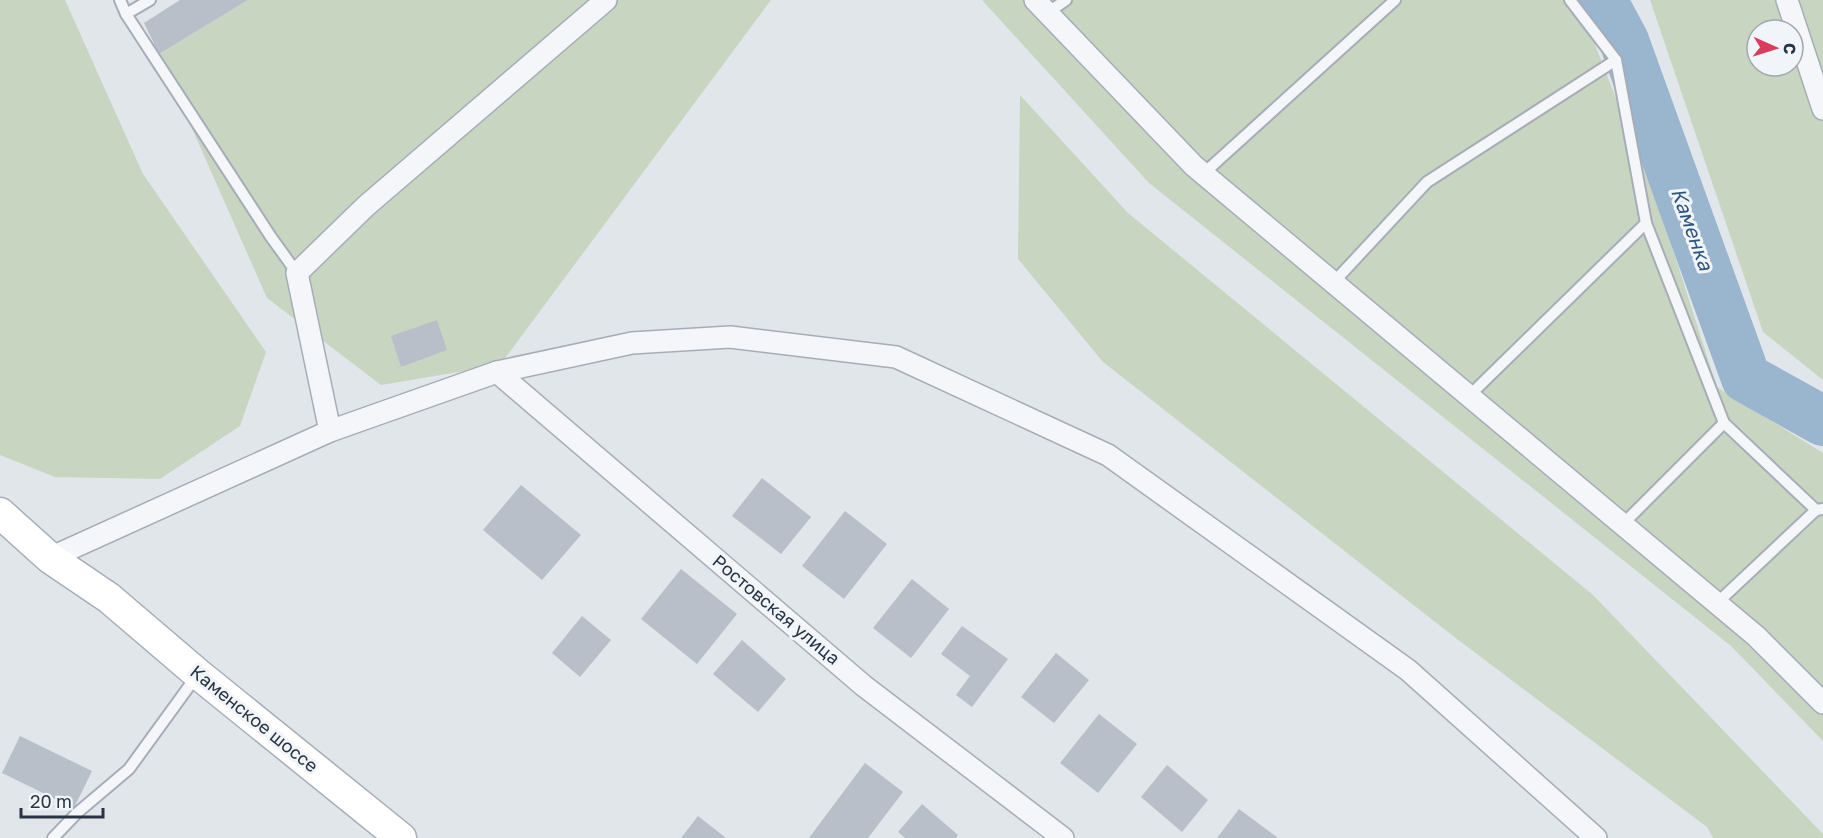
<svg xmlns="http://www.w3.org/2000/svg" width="1823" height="838" viewBox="0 0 1823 838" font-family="'Golos Text',sans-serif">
<rect width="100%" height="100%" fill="#e1e6eb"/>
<g fill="#c8d5c1" fill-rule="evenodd">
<polygon points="0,0 65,0 143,174 266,352 240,426 160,479 55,477 0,455"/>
<polygon points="248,0 771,0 500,365 381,385 267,298 159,54"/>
<polygon points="982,0 1571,0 1589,29 1664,222 1717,387 1823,453 1823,741 1731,646 1149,183"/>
<path d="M1650,0H1823V380L1763,332ZM1757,30H1793V66H1757Z"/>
<polygon points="1020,95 1128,213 1593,595 1823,834 1823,838 1713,838 1707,827 1457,639 1103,362 1018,259"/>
</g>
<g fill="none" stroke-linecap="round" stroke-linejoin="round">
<polyline stroke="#99b6ce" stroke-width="50" points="1602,0 1624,41 1746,378 1823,421"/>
</g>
<g fill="#b8bfc9">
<polygon points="180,0 248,0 159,54 144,23"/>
<polygon points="437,320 447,350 401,367 391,336"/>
<polygon points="762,478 811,517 781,554 732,516"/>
<polygon points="521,485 581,535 542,580 483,530"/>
<polygon points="845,511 887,544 844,599 802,566"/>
<polygon points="681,569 737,614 697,664 641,619"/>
<polygon points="912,579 949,609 911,658 873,628"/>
<polygon points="582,616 611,640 580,677 552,653"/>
<polygon points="962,626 1008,659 972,707 956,695 970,676 941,654"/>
<polygon points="742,640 786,679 758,712 713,674"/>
<polygon points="1056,653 1089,680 1054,723 1021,697"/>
<polygon points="1099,714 1137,744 1098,793 1060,763"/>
<polygon points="20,736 92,771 74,808 2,773"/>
<polygon points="865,763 903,792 868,838 809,838"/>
<polygon points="1167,765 1208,800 1182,832 1141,797"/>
<polygon points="922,804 958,835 956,838 905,838 898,832"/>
<polygon points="1239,809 1278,838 1217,838"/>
<polygon points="698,816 726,838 681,838"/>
</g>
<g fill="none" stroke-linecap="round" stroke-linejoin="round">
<g stroke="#a6adb6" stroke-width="14">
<g id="lane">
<polyline points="120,0 126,14 150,0"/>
<polyline points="1570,0 1616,60 1646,223 1724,423 1816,510 1823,509"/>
<polyline points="1047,13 1066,0"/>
<polyline points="126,14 271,237 297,273"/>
<polyline points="1203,174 1395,0"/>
<polyline points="1333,283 1427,182 1616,60"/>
<polyline points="1469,396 1646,223"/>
<polyline points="1623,524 1724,423"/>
<polyline points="1717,603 1816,510"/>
<polyline points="53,838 77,813 129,769 198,674"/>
</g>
</g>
<g stroke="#a6adb6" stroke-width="24">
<g id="street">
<polyline points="1035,0 1194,166 1756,636 1823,703"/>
<polyline points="1787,0 1823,109"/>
<polyline points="497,372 864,686 1063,838"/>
<polyline points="330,431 297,273 366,206 606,0"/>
<polyline points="50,558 330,431 497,372 632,343 730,337 896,357 1108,455 1408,670 1596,838"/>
</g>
</g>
<g stroke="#a6adb6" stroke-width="33">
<polyline id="secondary" points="0,513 50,558 109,598 198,674 401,838"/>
</g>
<use href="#lane" stroke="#f4f6f9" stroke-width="10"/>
<use href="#street" stroke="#f4f6f9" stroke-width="21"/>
<use href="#secondary" stroke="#fff" stroke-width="30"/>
</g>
<g text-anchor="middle" stroke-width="6" stroke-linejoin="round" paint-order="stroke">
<g font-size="18" fill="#283444" stroke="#f1f4f8">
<text transform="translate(776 610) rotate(40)" y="6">Ростовская улица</text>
<text transform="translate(254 719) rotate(39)" y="6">Каменское шоссе</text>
</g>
<g font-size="20" font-style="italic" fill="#2e567c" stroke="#f1f4f8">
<text transform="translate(1692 229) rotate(70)" y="7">Каменка</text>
</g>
</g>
<g transform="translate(1775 48) rotate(93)"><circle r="28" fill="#f1f4f8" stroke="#a1a7b0" stroke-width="1.5"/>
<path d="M0-4.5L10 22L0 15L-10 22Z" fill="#da3c5f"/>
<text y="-9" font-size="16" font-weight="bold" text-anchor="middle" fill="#283444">С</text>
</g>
<path d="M21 808v9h82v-9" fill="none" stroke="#283444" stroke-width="3"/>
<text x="30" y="808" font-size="18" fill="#283444" stroke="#f1f4f8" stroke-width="4.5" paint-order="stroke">20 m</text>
</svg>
